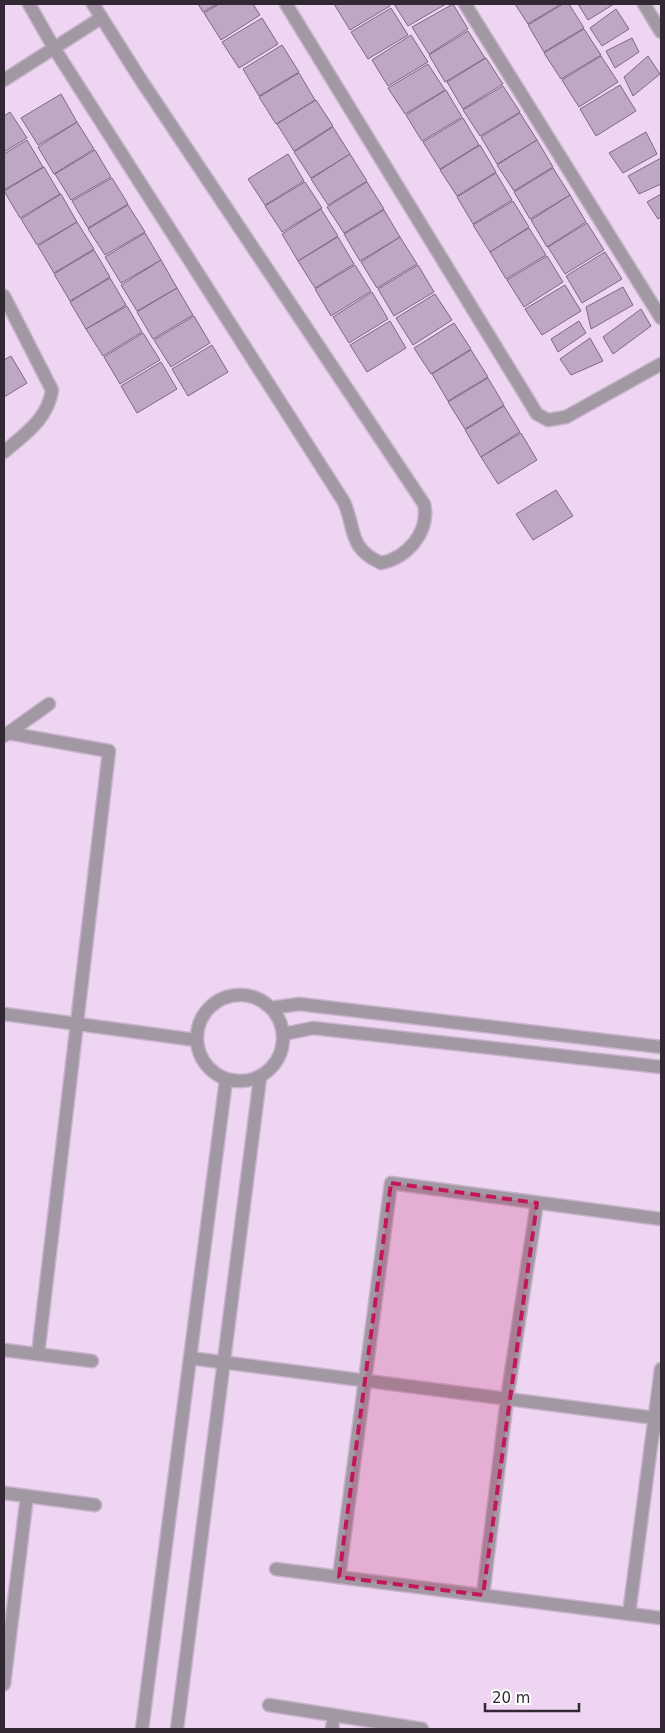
<svg xmlns="http://www.w3.org/2000/svg" width="665" height="1733" viewBox="0 0 665 1733" font-family="'DejaVu Sans',sans-serif">
<rect width="100%" height="100%" fill="#eed5f2"/>
<g fill="#bea7c3" stroke="#7e6882">
<polygon points="198,4 217,4 203,12"/>
<polygon points="219,4 253,4 260,15 221,40 204,13"/>
<polygon points="334,4 388,4 390,6 350,30"/>
<polygon points="394,4 446,4 408,26"/>
<polygon points="453,4 468,29 429,54 412,27"/>
<polygon points="515,4 561,4 528,24"/>
<polygon points="563,4 569,4 584,28 544,52 528,25"/>
<polygon points="578,4 614,4 588,20"/>
<polygon points="391,8 408,35 368,59 351,32"/>
<polygon points="616,9 629,29 602,46 590,28"/>
<polygon points="262,18 278,44 239,68 222,42"/>
<polygon points="584,29 601,55 561,79 544,53"/>
<polygon points="468,31 485,58 445,82 429,55"/>
<polygon points="411,35 428,62 388,86 372,60"/>
<polygon points="632,38 639,52 615,68 606,51"/>
<polygon points="282,45 299,72 259,96 243,69"/>
<polygon points="601,56 618,82 579,107 562,80"/>
<polygon points="648,56 660,74 633,96 624,77"/>
<polygon points="486,58 503,84 463,109 447,82"/>
<polygon points="428,64 445,90 405,114 388,88"/>
<polygon points="299,73 315,100 276,124 259,97"/>
<polygon points="620,85 636,111 596,136 580,109"/>
<polygon points="503,86 520,112 480,136 463,110"/>
<polygon points="446,90 462,117 422,141 406,115"/>
<polygon points="61,94 77,122 38,145 21,118"/>
<polygon points="316,100 333,126 294,151 277,124"/>
<polygon points="10,112 27,138 4,152 4,116"/>
<polygon points="520,113 537,140 497,164 481,137"/>
<polygon points="463,118 479,145 440,169 423,142"/>
<polygon points="77,122 94,149 54,174 38,147"/>
<polygon points="333,127 350,154 311,178 294,152"/>
<polygon points="646,132 657,154 623,173 609,153"/>
<polygon points="27,140 43,167 4,190 4,154"/>
<polygon points="537,140 553,167 514,191 497,165"/>
<polygon points="480,145 496,172 457,196 440,170"/>
<polygon points="95,150 111,177 71,200 55,174"/>
<polygon points="288,154 304,181 265,205 248,179"/>
<polygon points="350,154 367,181 328,205 311,179"/>
<polygon points="661,158 661,184 639,194 628,176"/>
<polygon points="44,167 60,194 20,218 4,191"/>
<polygon points="553,168 570,195 530,219 514,192"/>
<polygon points="496,173 512,200 473,224 457,197"/>
<polygon points="112,178 128,204 88,228 72,201"/>
<polygon points="305,182 322,208 282,232 265,206"/>
<polygon points="367,182 384,209 344,233 327,207"/>
<polygon points="61,194 77,222 37,245 21,219"/>
<polygon points="661,194 661,217 658,219 647,202"/>
<polygon points="570,195 586,222 547,247 531,220"/>
<polygon points="513,201 529,227 490,252 473,225"/>
<polygon points="128,205 145,232 105,255 88,229"/>
<polygon points="321,209 338,236 298,261 282,234"/>
<polygon points="384,210 400,237 360,261 344,234"/>
<polygon points="77,222 94,249 54,273 38,246"/>
<polygon points="587,223 604,250 565,274 548,247"/>
<polygon points="529,228 546,255 506,279 490,252"/>
<polygon points="145,233 161,260 121,283 105,257"/>
<polygon points="338,237 354,264 315,288 298,261"/>
<polygon points="400,237 417,264 377,288 361,262"/>
<polygon points="94,250 110,277 70,301 54,274"/>
<polygon points="605,252 622,279 582,303 566,276"/>
<polygon points="547,256 563,282 524,307 507,280"/>
<polygon points="161,260 177,288 137,311 121,285"/>
<polygon points="355,265 371,291 331,316 315,289"/>
<polygon points="418,265 434,292 394,316 378,289"/>
<polygon points="110,278 126,305 86,329 70,302"/>
<polygon points="565,285 581,311 542,335 525,309"/>
<polygon points="623,287 633,305 591,329 586,307"/>
<polygon points="177,288 193,315 153,339 137,312"/>
<polygon points="372,292 388,319 349,343 333,317"/>
<polygon points="435,294 452,320 413,345 396,318"/>
<polygon points="127,306 142,332 103,356 86,329"/>
<polygon points="641,309 651,326 613,354 603,337"/>
<polygon points="194,316 210,343 171,367 154,340"/>
<polygon points="390,321 406,348 367,372 350,345"/>
<polygon points="579,321 586,333 558,352 551,339"/>
<polygon points="454,323 471,349 431,374 414,348"/>
<polygon points="143,333 160,360 120,384 104,357"/>
<polygon points="590,338 603,361 571,375 560,359"/>
<polygon points="212,345 228,372 188,396 172,369"/>
<polygon points="471,350 488,377 448,401 432,374"/>
<polygon points="11,356 27,383 4,397 4,360"/>
<polygon points="161,362 177,389 137,413 121,386"/>
<polygon points="488,378 504,405 465,429 448,402"/>
<polygon points="504,406 520,432 481,457 465,430"/>
<polygon points="521,433 537,460 498,484 481,457"/>
<polygon points="556,490 573,516 533,540 516,514"/>
</g>
<g fill="none" stroke-linecap="round" stroke-linejoin="round">
<g stroke="#c8b2cc" stroke-width="15">
<g id="minor">
<path d="M29,4L54,48L344,502C356,530 348,548 381,563C407,558 430,532 424,504L139,77L93,4"/>
<polyline points="286,4 537,414 548,420 566,417 661,364"/>
<polyline points="465,4 661,318"/>
<polyline points="644,4 661,32"/>
<polyline points="4,80 101,18"/>
<path d="M4,296L52,390C48,419 25,434 4,452"/>
<polyline points="8,733 109,751 38,1354"/>
<polyline points="4,736 49,704"/>
<circle cx="240" cy="1038" r="43"/>
<polyline points="271,1008 299,1004 661,1047"/>
<polyline points="4,1014 196,1040"/>
<polyline points="284,1034 313,1028 661,1067"/>
<polyline points="4,1350 92,1361"/>
<polyline points="190,1358 655,1418 661,1428"/>
<polyline points="4,1493 95,1505"/>
<polyline points="276,1569 661,1618"/>
<polyline points="339,1577 391,1183 661,1219"/>
<polyline points="483,1595 507,1399 537,1203"/>
<polyline points="629,1614 661,1369"/>
<polyline points="4,1684 27,1496"/>
<polyline points="269,1705 422,1729"/>
<polyline points="142,1729 226,1080"/>
<polyline points="177,1729 260,1078"/>
<polyline points="332,1729 334,1715"/>
</g>
</g>
<use href="#minor" stroke="#a298a4" stroke-width="12"/>
</g>
<path fill="#c2185b" fill-opacity="0.2" stroke="#c2185b" stroke-width="4" stroke-dasharray="10 6" stroke-linejoin="round" d="M391,1183L537,1203L483,1595L339,1577Z"/>
<rect width="665" height="1733" fill="none" stroke="#312833" stroke-width="10"/>
<path d="M485 1703v8h94v-8" fill="none" stroke="#312833" stroke-width="2.5"/>
<text x="492" y="1703" font-size="15" fill="#312833" stroke="#ffffff" stroke-width="4" paint-order="stroke">20 m</text>
</svg>
